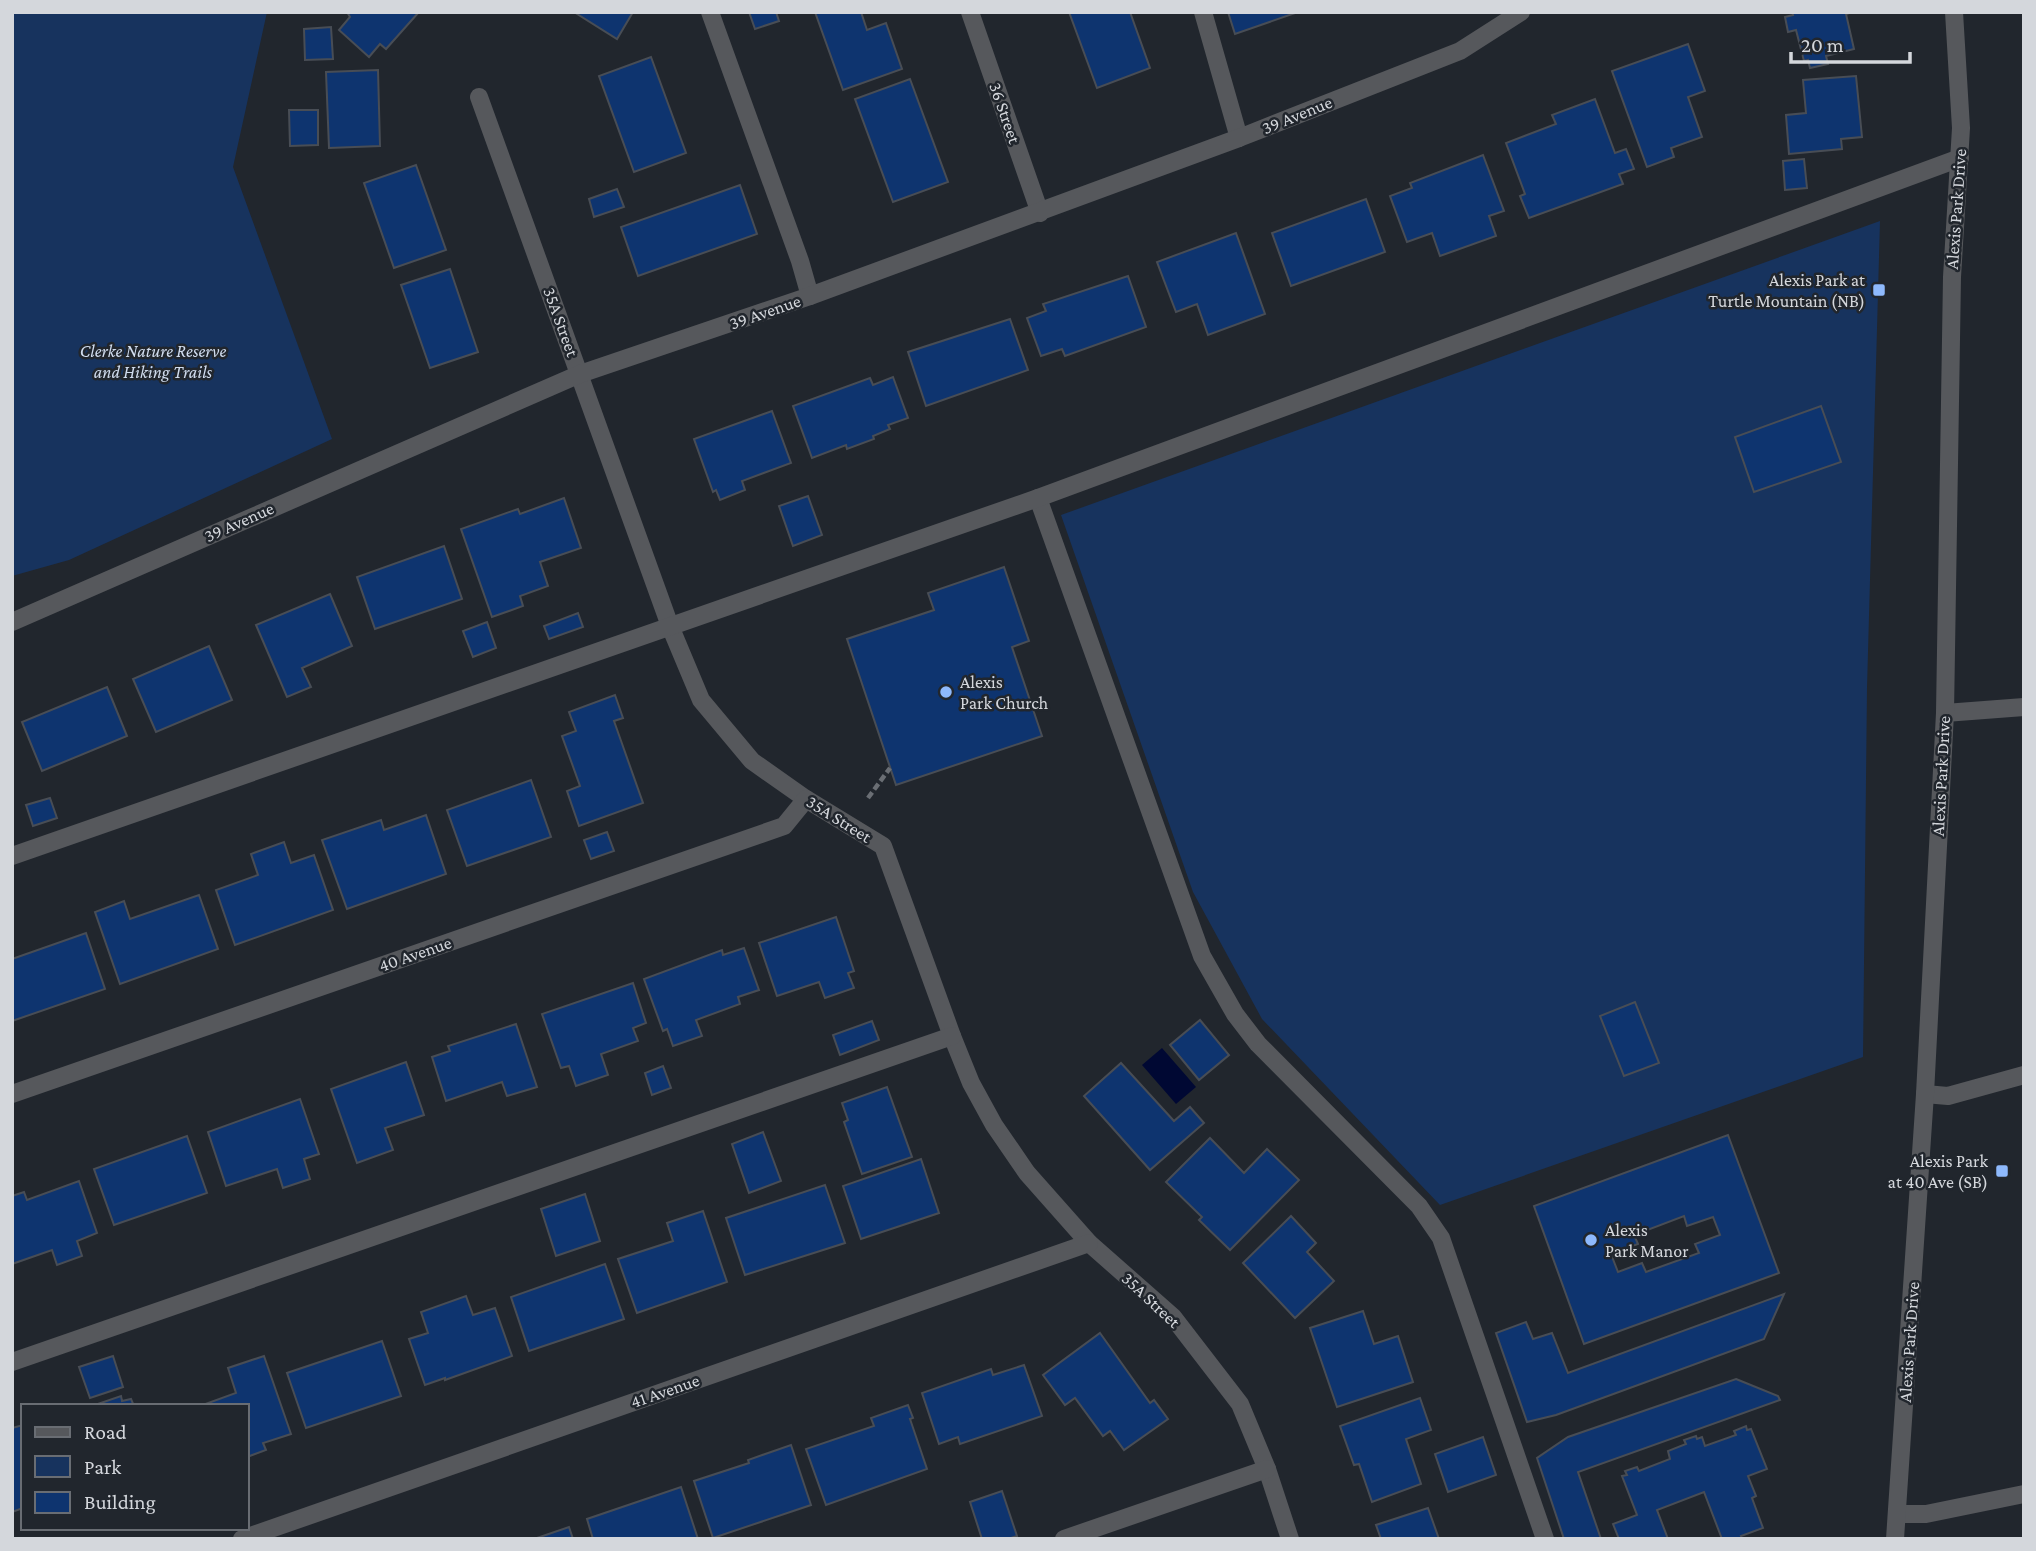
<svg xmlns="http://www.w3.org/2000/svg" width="2036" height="1551" viewBox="0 0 2036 1551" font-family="'Crimson Pro',serif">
<rect width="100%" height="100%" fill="#21262d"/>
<g fill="#17335e">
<polygon points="12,12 267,12 233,167 332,439 69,560 12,576"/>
<polygon points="1880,221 1867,688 1863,1057 1440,1205 1262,1019 1193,892 1061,515"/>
</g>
<polygon fill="#000833" points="1162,1048 1196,1087 1176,1104 1142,1065"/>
<g fill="#0e346f" stroke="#484d55" stroke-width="2" fill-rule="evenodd">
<polygon points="347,12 419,12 386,49 380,44 369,57 339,30 350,17"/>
<polygon points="574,12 633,12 617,39"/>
<polygon points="749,12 776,12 779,21 755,29"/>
<polygon points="815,12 861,12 867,30 886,23 902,69 843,90"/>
<polygon points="1069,12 1130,12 1150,68 1097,88"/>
<polygon points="1228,12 1298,12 1235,34"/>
<polygon points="1792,12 1853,12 1846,14 1854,49 1826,56 1828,64 1810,68 1808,60 1804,61 1796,30 1788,32 1785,17 1793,15"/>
<polygon points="331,27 333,59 305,60 304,29"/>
<polygon points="1688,44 1705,91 1688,97 1702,137 1671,148 1674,157 1647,167 1612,71"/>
<polygon points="651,57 686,153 634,172 599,76"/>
<polygon points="378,70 380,146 329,148 326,72"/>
<polygon points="1856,76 1862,137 1841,139 1842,149 1789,154 1786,115 1806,113 1803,80"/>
<polygon points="910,79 948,182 893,202 855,99"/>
<polygon points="1595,99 1615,153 1626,149 1634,169 1619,174 1623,184 1529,218 1520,196 1525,194 1506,143 1556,124 1552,115"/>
<polygon points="289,110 318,110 318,145 290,146"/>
<polygon points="1483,155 1504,211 1489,216 1496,236 1440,256 1432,233 1407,242 1390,196 1412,188 1410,183"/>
<polygon points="1804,159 1807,188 1785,190 1783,161"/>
<polygon points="416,165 446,250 394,268 364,183"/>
<polygon points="740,185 757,234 638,276 621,227"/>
<polygon points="617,189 624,207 594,217 589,199"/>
<polygon points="1366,199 1385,252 1291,286 1272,233"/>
<polygon points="1236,233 1265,314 1208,335 1197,304 1176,312 1157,262"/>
<polygon points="450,269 478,352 430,368 401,285"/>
<polygon points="1128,276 1146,327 1065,356 1062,349 1041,356 1027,318 1046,311 1043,304"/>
<polygon points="1010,319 1028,370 926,406 908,352"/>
<polygon points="893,377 908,418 888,425 890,429 873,436 874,439 847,449 846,445 812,458 793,406 870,378 873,385"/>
<polygon points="1821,406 1841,462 1754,492 1735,437"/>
<polygon points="772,411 791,463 742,481 745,490 720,500 716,490 713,492 694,439"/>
<polygon points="808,496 822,535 793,546 779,506"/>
<polygon points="564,498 581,548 540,562 548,586 520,596 523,606 492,617 461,529 518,509 520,514"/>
<polygon points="444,546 462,599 375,629 357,577"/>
<polygon points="1004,567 1029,641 1012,647 1042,736 896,785 847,639 934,610 928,593"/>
<polygon points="330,594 352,646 302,668 311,687 287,697 256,625"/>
<polygon points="578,613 583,627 549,639 544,626"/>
<polygon points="487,622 496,648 473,657 463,631"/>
<polygon points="209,646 232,700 156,732 133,679"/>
<polygon points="107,687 127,736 42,771 22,722"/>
<polygon points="615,695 623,718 614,721 643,803 579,826 567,791 580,786 562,736 576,731 569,712"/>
<polygon points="531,780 551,837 467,866 447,810"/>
<polygon points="50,798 57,818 33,826 26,805"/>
<polygon points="426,815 446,874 347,909 322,840 381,820 384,830"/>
<polygon points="607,832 614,851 591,859 584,840"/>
<polygon points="284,842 291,863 314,855 333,910 235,945 216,890 258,875 251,854"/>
<polygon points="199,895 218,949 120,984 95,912 124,901 130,919"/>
<polygon points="836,917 854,971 848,973 854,988 825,998 819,982 777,996 759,943"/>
<polygon points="86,933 105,989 12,1021 12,959"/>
<polygon points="744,948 759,990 738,997 740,1004 696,1020 702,1036 673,1046 667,1029 663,1031 644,979 722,950 723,955"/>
<polygon points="633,983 646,1023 633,1028 638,1041 601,1054 608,1075 576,1086 569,1066 561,1068 542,1014"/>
<polygon points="1635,1002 1659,1063 1624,1076 1600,1016"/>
<polygon points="1200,1020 1229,1055 1199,1080 1170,1045"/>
<polygon points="872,1021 879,1040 840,1055 833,1035"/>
<polygon points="516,1024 537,1087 507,1096 502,1082 446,1101 432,1057 450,1051 448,1046"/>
<polygon points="406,1062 424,1115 385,1128 393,1150 357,1163 331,1089"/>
<polygon points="1121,1063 1174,1121 1190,1107 1204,1123 1150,1170 1084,1096"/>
<polygon points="663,1066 671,1088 652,1095 645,1073"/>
<polygon points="887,1087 912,1157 862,1174 844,1122 848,1120 842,1103"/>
<polygon points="300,1099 319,1154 304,1159 310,1179 283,1188 277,1169 226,1186 208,1132"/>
<polygon points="763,1132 781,1181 749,1193 732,1144"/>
<path d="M1728,1135L1779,1273L1584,1344L1534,1206ZM1684,1216L1687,1226L1713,1217L1720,1235L1695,1244L1699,1253L1646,1272L1642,1263L1618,1272L1611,1254L1638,1244L1634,1235Z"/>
<polygon points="187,1136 207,1193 114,1225 94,1169"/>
<polygon points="1210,1138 1244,1173 1267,1149 1299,1180 1230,1250 1199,1220 1202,1217 1166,1182"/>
<polygon points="921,1159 939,1213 861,1239 843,1186"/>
<polygon points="79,1181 97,1233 77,1241 82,1256 57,1265 52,1250 12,1264 12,1196 24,1192 27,1200"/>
<polygon points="825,1185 845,1243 745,1275 726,1218"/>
<polygon points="585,1194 600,1241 556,1256 541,1209"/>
<polygon points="703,1211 727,1282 637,1313 618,1259 673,1241 667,1223"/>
<polygon points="1291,1216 1316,1243 1307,1252 1334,1281 1295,1318 1243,1263"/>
<polygon points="605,1264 624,1319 529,1351 511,1297"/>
<polygon points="1784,1294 1764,1339 1556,1415 1527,1422 1496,1333 1526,1322 1533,1339 1552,1333 1568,1373"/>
<polygon points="466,1296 473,1315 495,1308 512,1356 445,1380 445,1378 425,1385 409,1339 428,1333 421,1312"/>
<polygon points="1363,1311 1374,1344 1398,1336 1413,1382 1337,1407 1310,1328"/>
<polygon points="1100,1333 1150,1403 1154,1400 1168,1419 1124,1450 1110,1431 1103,1436 1075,1398 1065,1405 1043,1375"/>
<polygon points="382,1341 401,1396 306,1428 287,1373"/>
<polygon points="113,1356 123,1387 90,1398 79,1367"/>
<polygon points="264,1356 291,1434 263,1443 266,1450 247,1457 247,1406 200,1406 236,1393 228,1368"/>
<polygon points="1024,1365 1042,1416 960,1444 958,1437 939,1444 922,1393 991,1369 993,1375"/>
<polygon points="1736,1379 1778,1396 1780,1400 1578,1472 1601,1539 1564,1539 1537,1458 1568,1437"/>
<polygon points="121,1396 122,1401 131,1399 134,1406 92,1406"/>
<polygon points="1420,1398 1431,1430 1406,1439 1421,1484 1372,1502 1359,1464 1354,1465 1340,1426"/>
<polygon points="908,1405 913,1418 910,1419 927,1469 826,1505 806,1449 874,1426 871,1418"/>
<polygon points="23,1425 23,1508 12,1512 12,1428"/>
<polygon points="1746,1426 1747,1430 1751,1429 1767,1469 1748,1476 1756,1496 1752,1498 1763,1528 1741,1536 1743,1539 1722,1539 1704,1492 1657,1510 1668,1539 1619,1539 1613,1524 1637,1515 1622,1476 1627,1475 1625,1471 1637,1467 1639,1471 1670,1459 1668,1451 1686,1444 1684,1440 1696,1436 1697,1439 1702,1437 1705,1446 1736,1435 1734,1431"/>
<polygon points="1483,1437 1496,1475 1448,1492 1435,1454"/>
<polygon points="791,1445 811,1505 713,1538 694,1481 749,1463 748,1460"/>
<polygon points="681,1487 698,1539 593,1539 587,1519"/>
<polygon points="1002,1491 1017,1536 1008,1539 982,1539 970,1502"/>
<polygon points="1428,1508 1439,1539 1381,1539 1376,1525"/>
<polygon points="569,1527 573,1539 534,1539"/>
</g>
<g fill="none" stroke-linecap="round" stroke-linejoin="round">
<polyline stroke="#6a6e74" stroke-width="4.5" stroke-dasharray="7 3.5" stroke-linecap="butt" points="868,798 890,768"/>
<g stroke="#56585c" stroke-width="18">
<polyline points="710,12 800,261 810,296"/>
<polyline points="970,12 1040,213"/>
<polyline points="1203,12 1239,138"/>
<polyline points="479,97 670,626 701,700 752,761 806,799 883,846 952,1036 971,1083 994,1125 1027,1173 1089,1243 1173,1317 1240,1404 1267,1469 1290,1539"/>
<polyline points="1038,498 1202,956 1235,1014 1258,1044 1419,1206 1441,1238 1545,1539"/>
<polyline points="12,622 580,374 810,296 1239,138 1460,51 1521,12"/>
<polyline points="1945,713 2024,707"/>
<polyline points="12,856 1038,498 1960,158"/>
<polyline points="12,1094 784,826 806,799"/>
<polyline points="1925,1094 1948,1096 2024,1075"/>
<polyline points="12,1362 952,1036"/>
<polyline points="1897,1514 1926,1514 2024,1494"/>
<polyline points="242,1539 1089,1243"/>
<polyline points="1064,1539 1267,1469"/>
<polyline points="1895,1539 1925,1094 1945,713 1952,277 1961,128 1954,12"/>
</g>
</g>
<g fill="#8eb9fc" stroke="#21262d" stroke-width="2.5">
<rect x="1872" y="283" width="14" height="14" rx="3.5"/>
<circle cx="946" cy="692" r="7"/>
<rect x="1995" y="1164" width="14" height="14" rx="3.5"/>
<circle cx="1591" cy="1240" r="7"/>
</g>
<g text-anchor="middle" stroke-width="5" stroke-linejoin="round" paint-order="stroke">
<g font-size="18" fill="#d4d7dc" stroke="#21262d">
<text transform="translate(1005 113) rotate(71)" y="6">36 Street</text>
<text transform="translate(1297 115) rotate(-22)" y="6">39 Avenue</text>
<text transform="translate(1956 209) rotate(-86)" y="6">Alexis Park Drive</text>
<text transform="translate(765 312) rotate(-19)" y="6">39 Avenue</text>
<text transform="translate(561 322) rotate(70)" y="6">35A Street</text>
<text transform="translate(239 522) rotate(-24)" y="6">39 Avenue</text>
<text transform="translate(1941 776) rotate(-87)" y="6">Alexis Park Drive</text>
<text transform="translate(839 819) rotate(32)" y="6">35A Street</text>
<text transform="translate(415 954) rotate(-19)" y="6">40 Avenue</text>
<text transform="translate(1151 1300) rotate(43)" y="6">35A Street</text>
<text transform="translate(1909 1342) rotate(-86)" y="6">Alexis Park Drive</text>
<text transform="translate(665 1391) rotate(-19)" y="6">41 Avenue</text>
</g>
<g font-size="18" fill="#d4d7dc" stroke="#21262d" text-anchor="end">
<text x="1865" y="286">Alexis Park at<tspan x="1865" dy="21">Turtle Mountain (NB)</tspan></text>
<text x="960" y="688" text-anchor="start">Alexis<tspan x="960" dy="21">Park Church</tspan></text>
<text x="1988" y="1167">Alexis Park<tspan x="1988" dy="21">at 40 Ave (SB)</tspan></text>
<text x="1605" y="1236" text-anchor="start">Alexis<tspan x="1605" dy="21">Park Manor</tspan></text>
</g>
<g font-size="18" font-style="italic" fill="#d1ddef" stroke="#21262d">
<text x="153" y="357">Clerke Nature Reserve<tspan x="153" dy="21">and Hiking Trails</tspan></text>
</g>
</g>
<rect width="2036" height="1551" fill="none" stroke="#d4d7dc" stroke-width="28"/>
<rect x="21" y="1404" width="228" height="126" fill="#21262d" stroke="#696d73" stroke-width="2"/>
<rect x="35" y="1427" width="35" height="10" fill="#56585c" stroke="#696d73" stroke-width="2"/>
<text x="84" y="1439" font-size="21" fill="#d4d7dc">Road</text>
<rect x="35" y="1456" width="35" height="21" fill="#17335e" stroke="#696d73" stroke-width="2"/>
<text x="84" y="1474" font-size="21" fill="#d4d7dc">Park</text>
<rect x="35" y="1492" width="35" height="21" fill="#0e346f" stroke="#696d73" stroke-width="2"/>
<text x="84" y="1509" font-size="21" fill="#d4d7dc">Building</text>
<path d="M1791 52v10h119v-10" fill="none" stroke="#d4d7dc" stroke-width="3.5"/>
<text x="1801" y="52" font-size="21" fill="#d4d7dc" stroke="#21262d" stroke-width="5" paint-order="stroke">20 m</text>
</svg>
